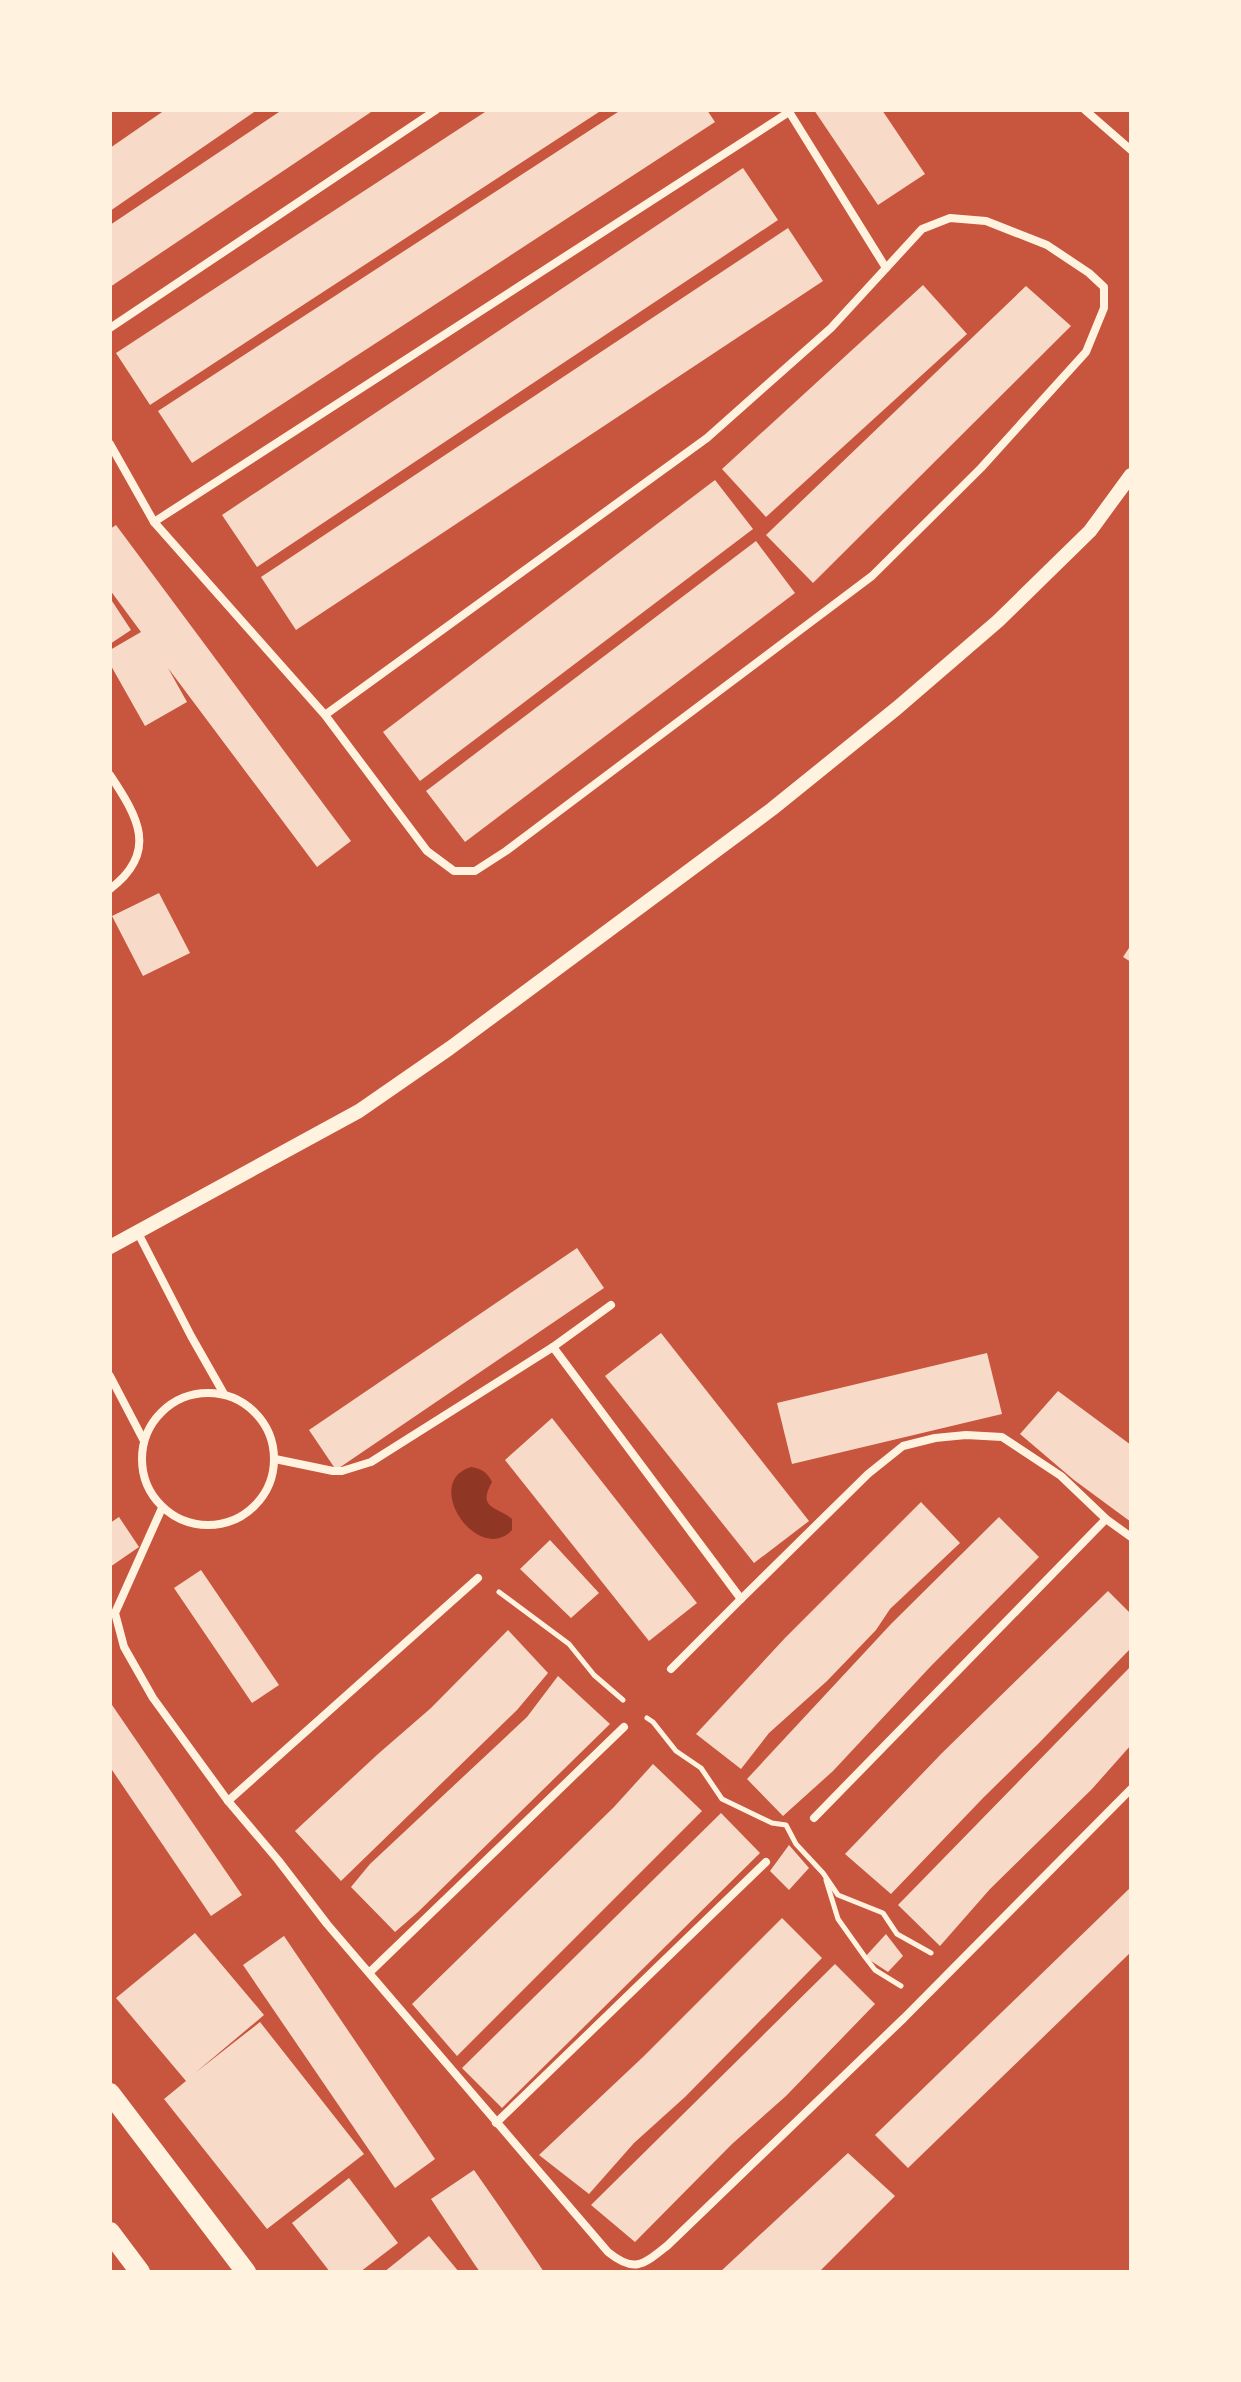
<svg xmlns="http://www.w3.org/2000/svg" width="1241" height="2382" viewBox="0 0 1241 2382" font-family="'Golos Text',sans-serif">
<rect width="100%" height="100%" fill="#c8553d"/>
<path fill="#8f3625" d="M471,1467C482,1469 487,1472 492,1482C477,1509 496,1506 512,1519V1530C478,1566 421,1482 471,1467Z"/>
<g fill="#f7dbc8">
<polygon points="165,110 257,110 110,211 110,148"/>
<polygon points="282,110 374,110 110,287 110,225"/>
<polygon points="488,110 602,110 150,405 116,353"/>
<polygon points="621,110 707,110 715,122 192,463 158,411"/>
<polygon points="814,110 882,110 925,174 878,205"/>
<polygon points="743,168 778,220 257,567 222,515"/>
<polygon points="788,228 823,281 296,630 261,577"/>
<polygon points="923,285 967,334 766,517 722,469"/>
<polygon points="1026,286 1071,326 813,583 766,535"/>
<polygon points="715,480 753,529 420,781 383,732"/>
<polygon points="116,525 351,841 317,867 168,668 187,702 145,726 110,664 110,650 141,632 110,590 110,529"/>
<polygon points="756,541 795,593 465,842 426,791"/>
<polygon points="110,598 131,630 110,644"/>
<polygon points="159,893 190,953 143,976 112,916"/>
<polygon points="1131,945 1131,962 1123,957"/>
<polygon points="577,1248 604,1288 336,1470 309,1430"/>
<polygon points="661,1333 809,1521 754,1563 605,1376"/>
<polygon points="987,1353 1002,1414 792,1464 777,1403"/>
<polygon points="1058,1391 1131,1445 1131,1522 1074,1480 1020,1434"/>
<polygon points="552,1418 697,1603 649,1641 505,1460"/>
<polygon points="921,1502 960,1543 890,1609 876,1630 827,1681 769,1733 741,1769 696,1734 785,1638"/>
<polygon points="119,1517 139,1547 110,1567 110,1523"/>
<polygon points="999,1517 1039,1557 931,1666 833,1771 783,1816 747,1779 891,1624"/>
<polygon points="550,1540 599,1593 571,1618 520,1569"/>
<polygon points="201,1570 279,1685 252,1703 174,1588"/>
<polygon points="1108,1591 1131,1614 1131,1648 1038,1744 983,1798 891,1894 845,1854 942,1753"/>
<polygon points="508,1630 548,1673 517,1710 341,1881 295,1831 378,1754 431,1708"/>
<polygon points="1131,1666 1131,1745 1092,1789 990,1889 940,1946 898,1905"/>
<polygon points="558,1676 610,1724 418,1912 395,1932 351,1887 370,1864 527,1717"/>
<polygon points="110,1702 242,1895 211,1916 110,1767"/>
<polygon points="653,1764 702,1811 457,2056 412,2004 614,1807"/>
<polygon points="721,1813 760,1853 502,2108 462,2068"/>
<polygon points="789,1845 809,1868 789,1890 770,1871"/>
<polygon points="1131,1887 1131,1952 908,2168 875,2135"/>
<polygon points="782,1918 822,1958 685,2097 634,2143 589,2194 539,2155 644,2056"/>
<polygon points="195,1933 264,2015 195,2073 260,2022 364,2154 267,2229 164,2099 186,2081 116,1998"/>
<polygon points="886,1934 903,1956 888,1972 865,1957"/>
<polygon points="284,1936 435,2159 395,2188 243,1965"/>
<polygon points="835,1964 875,2004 786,2096 732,2144 635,2242 591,2205"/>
<polygon points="848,2153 895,2196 819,2272 720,2272"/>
<polygon points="474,2170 497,2203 544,2272 480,2272 475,2265 431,2199"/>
<polygon points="349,2178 398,2243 360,2272 330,2272 292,2223"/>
<polygon points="429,2236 459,2272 384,2272"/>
</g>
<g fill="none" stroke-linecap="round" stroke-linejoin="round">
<g stroke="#fff3e0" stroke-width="5">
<polyline points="499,1592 569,1644 594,1675 623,1700"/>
<polyline points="647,1718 653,1722 676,1751 701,1768 722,1799 772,1823 786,1825 796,1844 823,1873 838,1895 883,1913 897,1934 931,1953"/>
<polyline points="826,1880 838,1919 865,1957 875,1970 901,1986"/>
</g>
<g stroke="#fff3e0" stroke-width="8">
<polyline points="788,110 886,268"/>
<polyline points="1085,110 1131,150"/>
<polyline points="110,328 436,110"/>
<polyline points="110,444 154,522 325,715 427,851 454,871 475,871 506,851 872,576 981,468 1086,352 1104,308 1104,287 1089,273 1047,245 986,221 950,218 922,229 831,328 707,438 325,715"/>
<polyline points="154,522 789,112"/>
<path d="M110,775C138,817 159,852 110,889"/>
<polyline points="137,1231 191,1336 224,1394"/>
<polyline points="553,1347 611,1305"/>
<polyline points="110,1376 144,1441"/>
<circle cx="208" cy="1459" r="66"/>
<polyline points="275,1459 333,1471 342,1471 371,1462 553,1347 741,1599 868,1474 903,1446 935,1438 966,1435 1002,1437 1061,1476 1106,1519 1131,1537"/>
<path d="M162,1508L115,1613L124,1647L153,1698L228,1801L278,1860L327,1924L608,2252C635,2274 644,2264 668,2245L904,2018L1131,1789"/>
<polyline points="671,1669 741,1599"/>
<polyline points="228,1801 478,1578"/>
<polyline points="814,1818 1106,1519"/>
<polyline points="370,1972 624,1727"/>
<polyline points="496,2123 766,1862"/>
</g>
<polyline stroke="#fff3e0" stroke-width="14" points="110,1247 359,1111 450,1048 772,809 897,708 998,621 1090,531 1131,475"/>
<g stroke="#fff3e0" stroke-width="20">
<polyline points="110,2093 246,2272"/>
<polyline points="110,2232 140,2272"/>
</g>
</g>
<rect width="1241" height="2382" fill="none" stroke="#fff3e0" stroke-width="224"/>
</svg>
